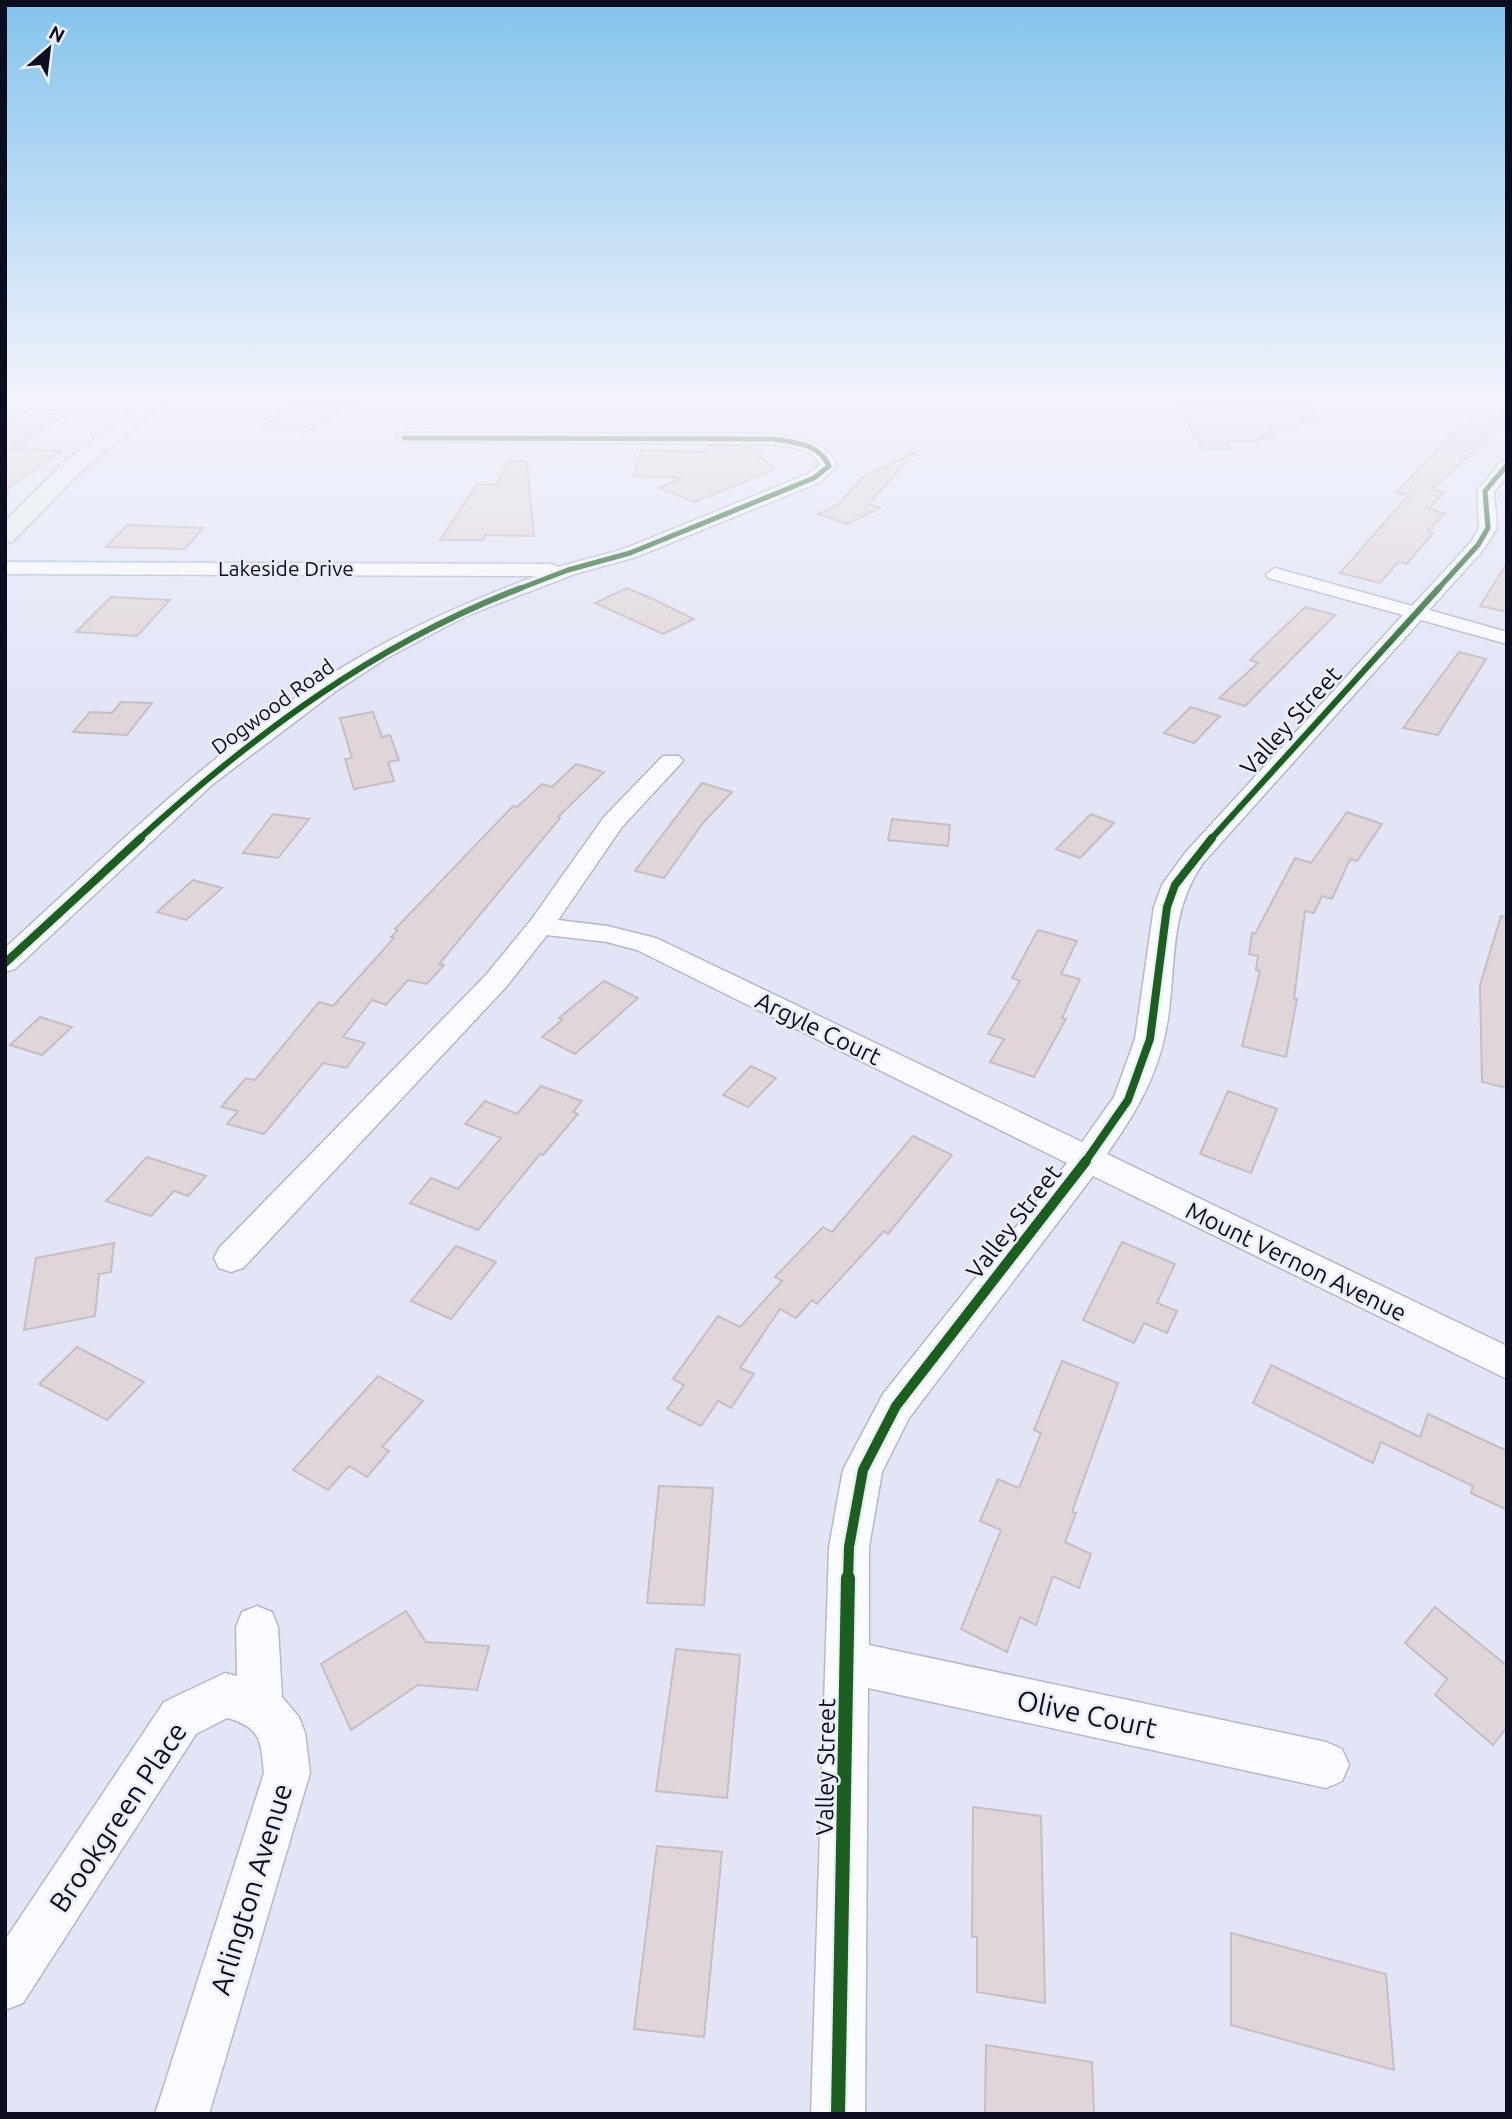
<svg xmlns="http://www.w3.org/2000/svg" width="1512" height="2119" viewBox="0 0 1512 2119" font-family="Ubuntu,sans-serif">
<rect width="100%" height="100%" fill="#e1e5f6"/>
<g fill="#e0d6da" stroke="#c7bdc2" stroke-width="2">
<polygon points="310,396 366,396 306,432 262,426"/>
<polygon points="1172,396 1298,396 1318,422 1304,421 1306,424 1297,424 1298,426 1268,426 1275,436 1263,436 1265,439 1255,439 1257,441 1226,441 1231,449 1203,449"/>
<polygon points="30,408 73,412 10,449 61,451 5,491 5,421"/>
<polygon points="1507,415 1507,421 1432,489 1444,492 1429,509 1445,513 1428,531 1433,533 1407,564 1398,562 1380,583 1340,573 1409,495 1396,493 1459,427"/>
<polygon points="707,446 739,446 738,450 748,446 775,469 695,502 659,488 682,478 633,476 641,450 706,452"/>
<polygon points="916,452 868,504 880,508 847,524 818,514 839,504 864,476"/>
<polygon points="509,461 527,461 534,536 485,535 483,540 440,540 477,484 496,485"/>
<polygon points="127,525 203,528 185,549 106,547"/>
<polygon points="1507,563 1507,612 1480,606"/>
<polygon points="627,588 655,600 694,619 663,634 595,603"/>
<polygon points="111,597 170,600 137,636 76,632"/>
<polygon points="1305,607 1335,615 1245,706 1219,698 1258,663 1250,660"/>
<polygon points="1459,652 1486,659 1438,735 1403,728"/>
<polygon points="121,702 152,703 127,735 73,732 90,712 112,713"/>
<polygon points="1191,707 1220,716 1194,743 1164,733"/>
<polygon points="373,712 382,737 390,735 399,760 388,762 394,781 354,789 345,759 352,758 340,718"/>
<polygon points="576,764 604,772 558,817 560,818 439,964 444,965 427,984 408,980 386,1005 372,1000 343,1037 365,1043 346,1068 323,1063 264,1134 227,1124 238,1111 221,1107 246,1078 255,1080 319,1002 333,1006 394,938 391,937 398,930 395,929 513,806 517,807 542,784 552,787"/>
<polygon points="702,783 732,792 703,823 664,878 635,871"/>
<polygon points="1347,812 1382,824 1357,861 1350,859 1332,899 1322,896 1314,913 1305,911 1294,999 1297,999 1286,1057 1242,1046 1260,971 1256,970 1258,956 1249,954 1252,933 1255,934 1295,858 1311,863"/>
<polygon points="273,814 309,819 278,858 243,853"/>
<polygon points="1091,814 1114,823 1080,858 1056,849"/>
<polygon points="892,819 950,825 948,846 888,840"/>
<polygon points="193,880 222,888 186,920 157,912"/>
<polygon points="1501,916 1507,917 1507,1088 1482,1082 1480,985"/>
<polygon points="1038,930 1077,941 1061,974 1080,979 1062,1018 1066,1019 1034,1077 990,1062 1004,1039 988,1034 1020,981 1012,978"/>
<polygon points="604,981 638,998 575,1054 542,1037 562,1020 559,1018"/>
<polygon points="40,1017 72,1027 42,1055 10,1045"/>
<polygon points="751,1066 776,1078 748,1107 723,1095"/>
<polygon points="541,1086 582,1101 573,1112 578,1114 543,1155 540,1154 478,1230 410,1203 431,1178 458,1189 501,1138 465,1124 485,1101 517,1114"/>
<polygon points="1228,1091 1277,1109 1251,1173 1200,1154"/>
<polygon points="913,1136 952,1155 888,1234 884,1231 817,1304 812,1300 796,1318 780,1309 740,1368 754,1374 731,1408 718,1401 701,1426 667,1409 684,1385 673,1379 718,1316 740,1327 782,1281 775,1277 823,1227 832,1232"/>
<polygon points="147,1157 206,1176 188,1196 174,1191 151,1216 106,1201"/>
<polygon points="1122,1242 1175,1264 1157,1303 1177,1311 1167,1333 1144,1323 1134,1343 1083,1320"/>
<polygon points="114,1243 111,1272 99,1274 95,1316 24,1330 36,1258"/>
<polygon points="456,1246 496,1262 451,1319 411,1301"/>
<polygon points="77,1347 144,1382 107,1420 39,1384"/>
<polygon points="1062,1361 1118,1383 1072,1512 1076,1513 1065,1542 1091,1554 1079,1588 1053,1576 1036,1625 1020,1617 1007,1652 961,1629 1001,1530 980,1521 998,1479 1019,1488 1041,1433 1034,1430"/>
<polygon points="1271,1365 1420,1437 1428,1414 1507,1451 1507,1510 1471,1493 1473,1486 1381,1442 1373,1463 1253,1403"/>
<polygon points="378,1376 423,1401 382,1447 389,1451 367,1477 349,1466 328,1490 293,1470"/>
<polygon points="659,1486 713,1488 704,1605 647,1603"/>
<polygon points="1435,1607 1507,1666 1507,1727 1493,1745 1435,1695 1447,1679 1405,1643"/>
<polygon points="406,1611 426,1642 489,1646 477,1690 418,1685 351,1730 321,1664"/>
<polygon points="676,1649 740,1655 727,1798 656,1791"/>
<polygon points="973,1807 1041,1816 1045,2003 977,1992 977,1937 972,1937"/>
<polygon points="657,1846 722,1852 704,2037 634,2029"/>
<polygon points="1231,1933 1386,1974 1394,2070 1231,2025"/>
<polygon points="986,2045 1092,2062 1094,2114 985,2114"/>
</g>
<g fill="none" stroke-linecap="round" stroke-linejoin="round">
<g stroke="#b4b8c9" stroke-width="3">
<g id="minor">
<path d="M404,433L773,434C799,440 826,439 837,466L820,482L636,557L575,574L466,616L387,658L336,691L213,784L15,969L5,972V948C107,855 206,756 322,680C390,636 461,604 536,576L5,574V562L551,564L558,567L624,549L808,474L820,465C813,447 790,447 773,444L398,441V435Z"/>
<path d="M1507,460V476L1494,492L1497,528L1484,549L1429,610L1507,632V644L1421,620L1203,863C1164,919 1179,978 1164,1039C1154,1083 1132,1118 1107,1154L1507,1346V1379L1093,1176L909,1418L882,1472L869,1547V1645L1326,1742L1342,1749L1349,1765L1342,1781L1326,1788L868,1688L865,2114H811L829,1547L843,1470L883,1394L1067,1163L637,950L607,942L547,935L506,987L243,1268L231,1272L219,1268L214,1258L219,1248L486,975L531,920L604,817L663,756H679L683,761L622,827L558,920L607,926L656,938L1082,1142L1114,1097L1135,1039L1154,907L1162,885L1185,853L1403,615L1268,578L1266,574L1275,568L1412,606L1471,542L1479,528L1477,491L1501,462Z"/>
<path d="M257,1606L272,1612L278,1627L282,1697L299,1717L305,1733L310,1773L209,2114H155L264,1773C261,1741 261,1727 227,1718L196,1734L23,2003L5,2010V1940L164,1702L225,1673L237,1676L236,1627L242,1612Z"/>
</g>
</g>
<g stroke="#bfc1cb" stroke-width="4">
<polygon id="primary" points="150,396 171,396 77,475 13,541 5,543 5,522 61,465"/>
</g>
<use href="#minor" fill="#fafbfe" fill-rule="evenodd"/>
<use href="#primary" fill="#e7efee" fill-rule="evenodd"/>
<g stroke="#ebeef8" stroke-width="8">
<g id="cycleway-far4">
<path d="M404,438L773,439C795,443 819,443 829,466L814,478L630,553L568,570L516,590"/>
<polyline points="1437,590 1478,545 1488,528 1485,491 1507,465"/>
</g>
</g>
<g stroke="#ebeef8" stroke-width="10">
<g id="cycleway-far3">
<path d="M139,839C253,735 375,644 521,588"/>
<polyline points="1211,839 1439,588"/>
</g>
</g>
<g stroke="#ebeef8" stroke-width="12">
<g id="cycleway-far2">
<polyline points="5,963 141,838"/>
<polyline points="1085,1162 1128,1100 1150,1039 1167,907 1175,885 1212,838"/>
</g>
</g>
<g stroke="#ebeef8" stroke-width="15">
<polyline id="cycleway-far1" points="848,1580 849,1547 863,1470 896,1406 1086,1161"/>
</g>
<g stroke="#ebeef8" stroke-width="18">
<polyline id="cycleway" points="838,2114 848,1578"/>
</g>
<use href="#cycleway-far4" stroke="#1b5e20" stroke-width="5"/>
<use href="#cycleway-far3" stroke="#1b5e20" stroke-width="6"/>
<use href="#cycleway-far2" stroke="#1b5e20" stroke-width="8"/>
<use href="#cycleway-far1" stroke="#1b5e20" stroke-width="10"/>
<use href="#cycleway" stroke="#1b5e20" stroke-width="14"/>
</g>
<linearGradient id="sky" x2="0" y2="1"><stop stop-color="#83c3ec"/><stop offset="0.57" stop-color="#f2f3fb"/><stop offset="1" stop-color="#f2f3fb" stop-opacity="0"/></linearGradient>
<rect width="1512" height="693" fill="url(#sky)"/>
<g text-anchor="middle" stroke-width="5" stroke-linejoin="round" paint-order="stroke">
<g font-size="21" fill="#0b0e1f" stroke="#ebeef8">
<text x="286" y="576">Lakeside Drive</text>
<text transform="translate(273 707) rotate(-36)" y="7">Dogwood Road</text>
</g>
<g font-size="24" fill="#0b0e1f" stroke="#ebeef8">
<text transform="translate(1291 721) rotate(-48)" y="8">Valley Street</text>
<text transform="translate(818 1029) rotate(26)" y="8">Argyle Court</text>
<text transform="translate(1014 1222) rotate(-52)" y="8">Valley Street</text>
<text transform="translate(1296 1262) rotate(26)" y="8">Mount Vernon Avenue</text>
<text transform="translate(826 1767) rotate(-89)" y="8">Valley Street</text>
</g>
<g font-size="28" fill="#0b0e1f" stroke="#ebeef8">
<text transform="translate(1087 1714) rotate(12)" y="10">Olive Court</text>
<text transform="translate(118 1817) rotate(-56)" y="10">Brookgreen Place</text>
<text transform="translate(251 1889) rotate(-73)" y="10">Arlington Avenue</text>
</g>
</g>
<rect width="1512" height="2119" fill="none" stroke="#0b0e1f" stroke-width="14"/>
<g transform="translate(49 49) rotate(28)" stroke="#ebeef8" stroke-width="5" paint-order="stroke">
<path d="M0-5L12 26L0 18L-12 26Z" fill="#0b0e1f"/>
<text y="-10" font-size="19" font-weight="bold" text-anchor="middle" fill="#0b0e1f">N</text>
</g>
</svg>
